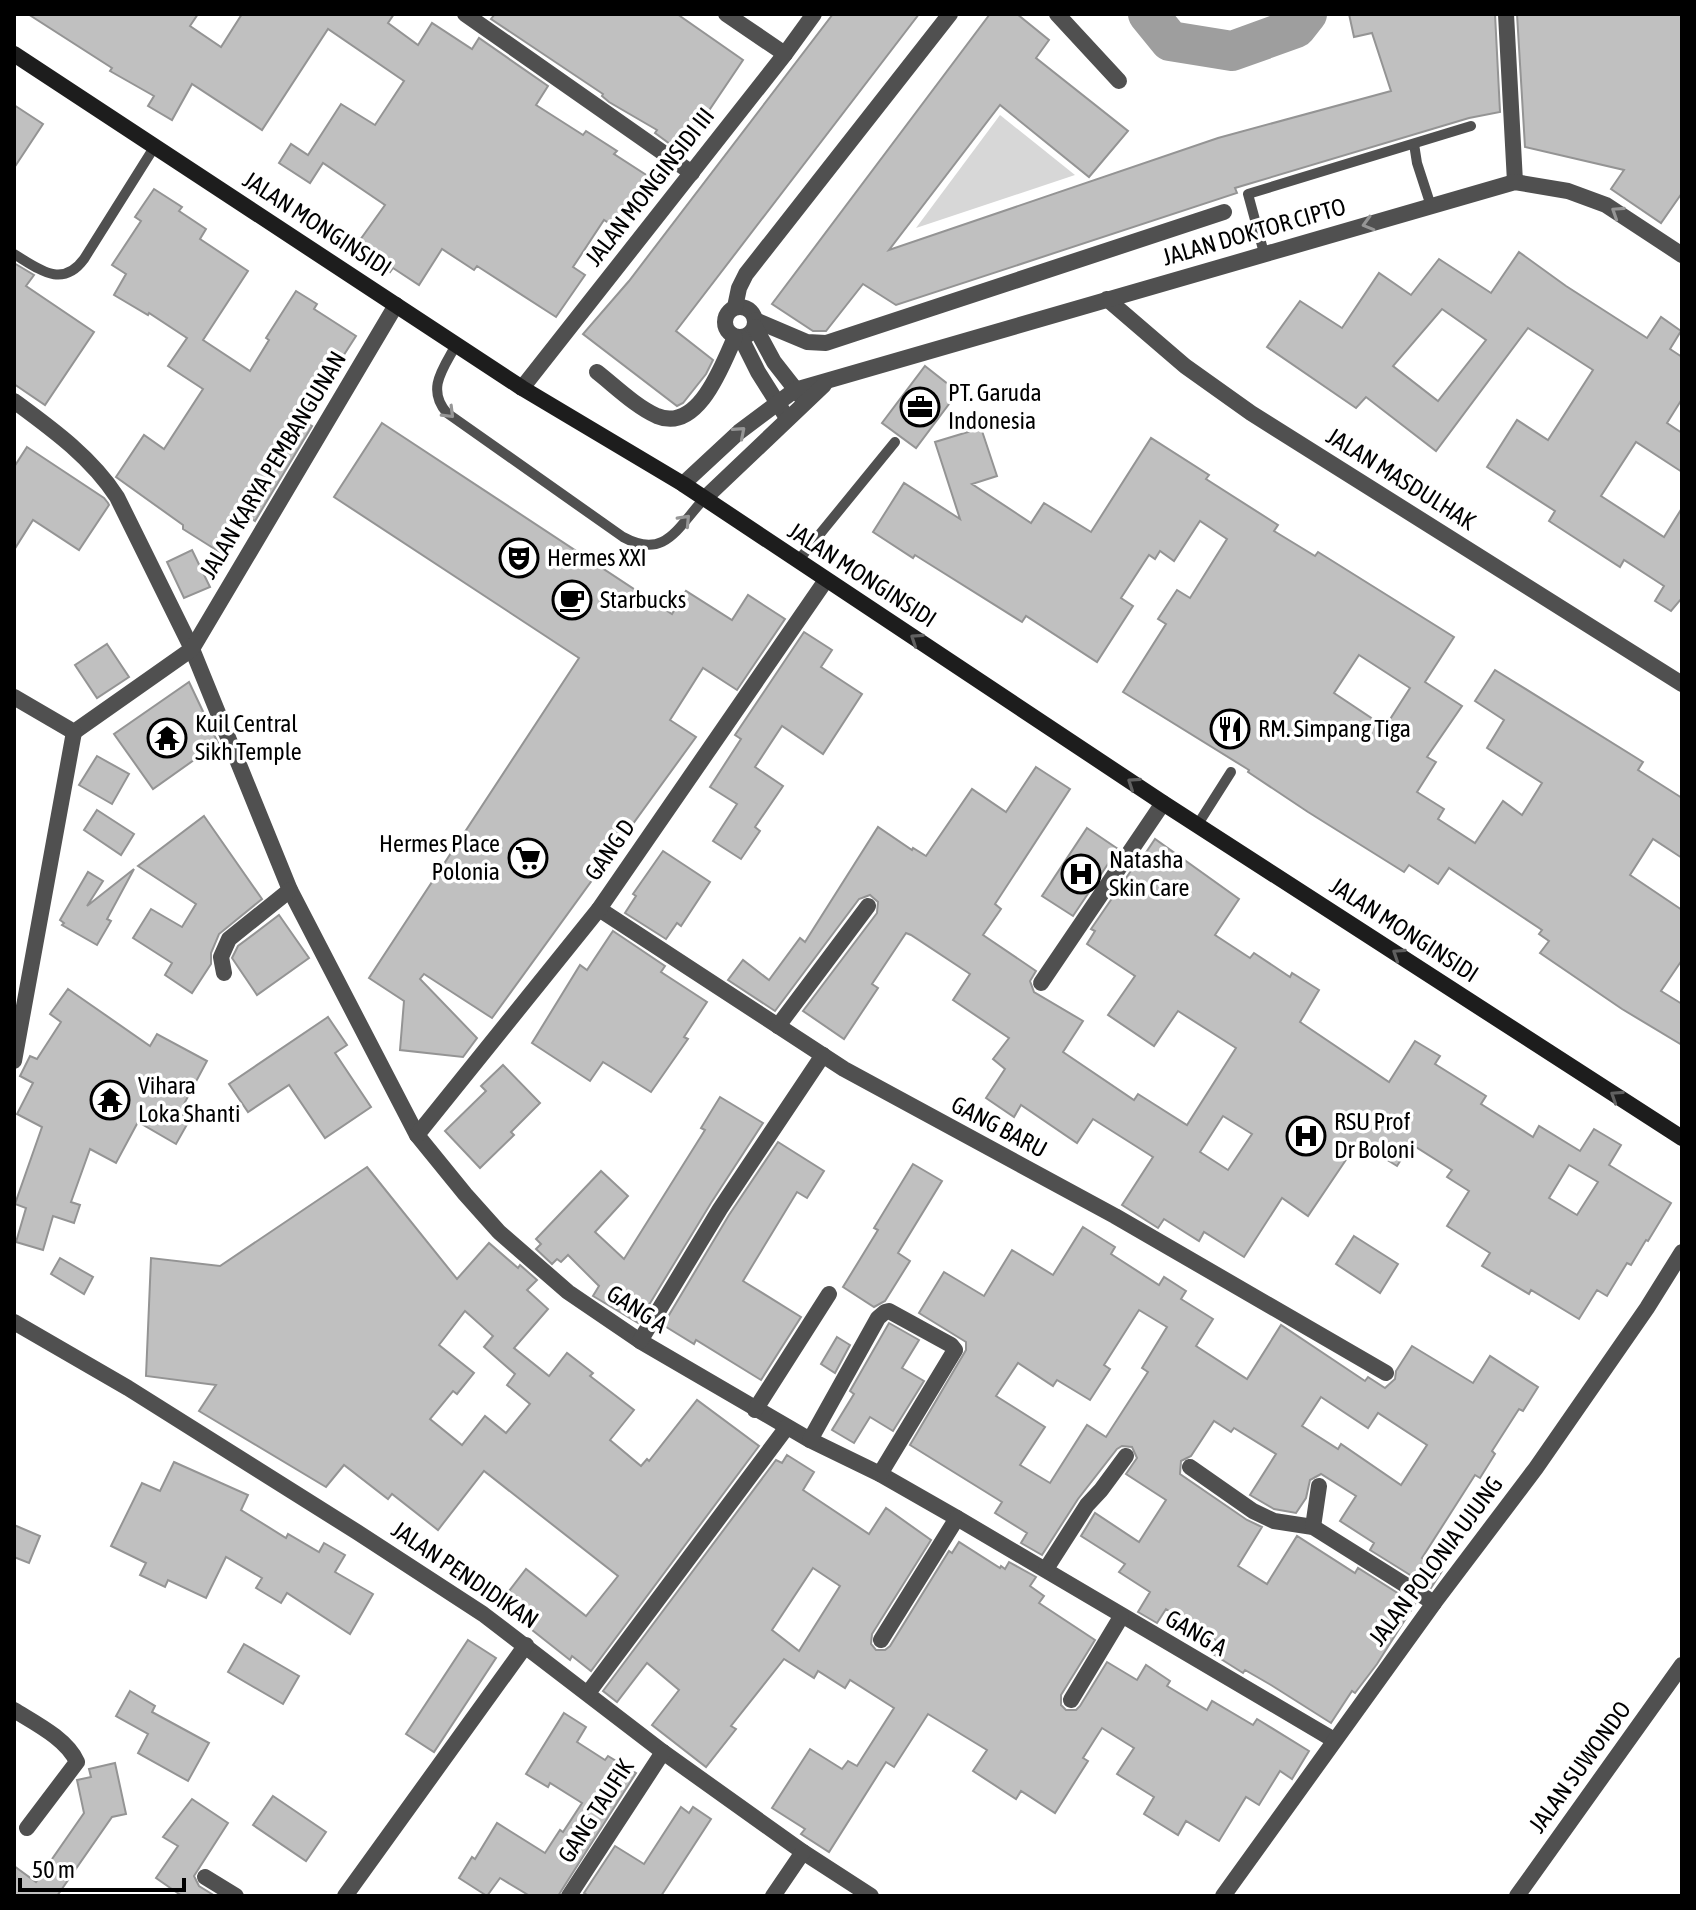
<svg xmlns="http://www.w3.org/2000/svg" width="1696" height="1910" viewBox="0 0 1696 1910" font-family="'Asap Condensed',sans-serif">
<rect width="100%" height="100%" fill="#fff"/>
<polygon fill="#d7d7d7" points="1000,115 1075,175 916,228"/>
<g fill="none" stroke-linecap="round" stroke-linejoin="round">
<polyline stroke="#9e9e9e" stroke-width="40" points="1148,14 1170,41 1232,51 1296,28 1307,14"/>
</g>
<g fill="#c0c0c0" stroke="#949494" stroke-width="2" fill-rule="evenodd">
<polygon points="28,14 198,14 190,26 221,47 242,14 394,14 388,23 418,45 432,23 472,49 479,38 548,86 536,105 583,135 586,131 617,151 614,154 651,178 618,229 604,220 573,267 585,275 556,317 477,266 474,270 442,249 419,285 393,268 390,272 355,247 385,205 323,163 310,183 279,163 291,144 308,155 341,104 375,125 404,81 328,29 262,130 192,84 172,120 148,106 154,96 110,71 112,68"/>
<polygon points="495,14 677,14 743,60 681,152 655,133 657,130 609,102 602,96 603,94 491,19"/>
<polygon points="833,14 919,14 676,331 713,360 706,374 683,403 677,406 583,334 629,281"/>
<polygon points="990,14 1017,14 1049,40 1036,58 1128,131 1089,177 1000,105 889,250 1218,138 1391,91 1372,33 1354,37 1349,14 1495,14 1500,112 1469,118 1235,188 1237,193 896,305 863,284 826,331 813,331 772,304"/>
<polygon points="1517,14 1682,14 1682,193 1661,223 1611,189 1624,170 1525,147"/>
<polygon points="14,105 43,124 14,168"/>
<polygon points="154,189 182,207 179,211 206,229 200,239 248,271 203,340 250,371 269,340 266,338 296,291 317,304 314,309 356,336 302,420 312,426 255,521 246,515 221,553 183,529 183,525 116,477 144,435 164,449 203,389 168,366 187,338 149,313 148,315 114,295 126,274 112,265 141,221 135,217"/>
<path d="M1519,252L1566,286L1647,338L1661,317L1681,331L1670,349L1682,357V399L1667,423L1682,433V472L1636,442L1601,496L1664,537L1682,508V598L1671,611L1655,601L1664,586L1624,560L1620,567L1549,521L1555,511L1487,467L1517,420L1548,440L1593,370L1528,328L1436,451L1366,397L1356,408L1267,347L1300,301L1342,328L1379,273L1411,295L1439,259L1491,293ZM1442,309L1486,340L1438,401L1393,366Z"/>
<polygon points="14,263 34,275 26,286 94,332 45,405 14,384"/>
<polygon points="925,366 958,392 916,448 882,423"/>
<polygon points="382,423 672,614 686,591 732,620 748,595 785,619 737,690 703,668 670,720 696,737 492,1018 424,974 420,979 477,1038 463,1057 400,1050 404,1001 369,978 579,658 334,497"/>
<path d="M981,428L997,476L972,484L1031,523L1044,503L1091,532L1151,438L1209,475L1206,479L1278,525L1274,531L1315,556L1318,552L1454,637L1425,682L1462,706L1427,757L1436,762L1417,792L1444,809L1438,819L1475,843L1503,801L1522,815L1542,783L1487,748L1504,720L1475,701L1495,670L1643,762L1638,770L1682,798V858L1653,839L1630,875L1682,910V960L1661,991L1682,1004V1045L1622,1009L1540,953L1549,941L1539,934L1542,930L1449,868L1438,884L1409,865L1404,872L1308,812L1248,772L1249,770L1123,692L1166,624L1158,619L1177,590L1190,598L1227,539L1200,521L1174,561L1160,551L1155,559L1149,555L1121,598L1133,606L1097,662L1026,616L1022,622L915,555L913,558L873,532L904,483L960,519L935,442ZM1359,655L1410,688L1385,727L1334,693Z"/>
<polygon points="27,447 104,498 108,503 109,505 79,550 33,520 14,550 14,467"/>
<polygon points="192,550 210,587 184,598 167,562"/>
<polygon points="804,632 832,650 821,667 862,694 823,754 782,726 755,767 783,786 755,827 760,831 741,859 713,841 737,804 710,787 741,739 735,735"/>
<polygon points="107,644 129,677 97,698 75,665"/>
<polygon points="189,682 218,743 153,789 114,734"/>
<polygon points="97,756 129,774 112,804 79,785"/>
<path d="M1036,767L1070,789L995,904L1001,909L983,935L1036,971L1030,981L1034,992L1083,1021L1063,1052L1134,1100L1138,1094L1187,1125L1236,1048L1178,1011L1154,1046L1108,1015L1135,976L1087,944L1095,931L1091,929L1137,862L1139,863L1155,839L1239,899L1215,935L1250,958L1254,953L1290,977L1292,973L1319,990L1300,1022L1389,1082L1415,1041L1440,1056L1435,1064L1486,1096L1481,1104L1533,1137L1539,1126L1580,1151L1594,1129L1621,1145L1609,1165L1671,1203L1648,1241L1646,1240L1631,1265L1627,1263L1607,1296L1597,1290L1579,1319L1531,1290L1529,1294L1482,1266L1490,1253L1447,1226L1469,1191L1447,1177L1452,1170L1411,1144L1397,1166L1358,1142L1308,1216L1282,1198L1244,1257L1204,1232L1199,1241L1164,1219L1158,1228L1122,1205L1153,1157L1093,1119L1077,1143L1021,1105L1014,1117L986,1098L1005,1069L993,1059L1009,1038L953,1000L970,974L911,935L906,933L872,984L878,988L844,1039L803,1011L877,913L878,902L870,895L859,899L775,1011L728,980L743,960L769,980L800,938L805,942L878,827L912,850L913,848L926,856L972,789L1006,812ZM1223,1116L1252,1134L1228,1170L1200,1152ZM1569,1165L1598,1182L1577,1215L1549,1198Z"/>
<polygon points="97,810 134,834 121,855 84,830"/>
<polygon points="204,816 262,899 219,934 211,953 211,964 192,993 165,975 172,963 133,938 151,909 182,927 196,904 138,866"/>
<polygon points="1087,828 1118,849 1073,916 1042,896"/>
<polygon points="663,851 710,882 681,926 677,923 666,939 625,913 636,896 633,894"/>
<polygon points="134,869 107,919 111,921 97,945 62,925 64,923 60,920 88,872 103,881 87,906"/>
<polygon points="279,915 309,958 257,995 232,958 238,946"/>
<polygon points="613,931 665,966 661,972 707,1002 684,1037 688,1039 651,1092 603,1062 590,1081 532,1043 580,965 587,970"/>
<polygon points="68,989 150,1046 157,1034 207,1061 176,1119 198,1105 176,1144 138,1122 116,1163 90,1149 71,1202 80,1205 74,1223 53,1216 43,1250 16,1242 26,1208 15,1204 42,1127 17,1114 33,1083 20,1076 30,1056 37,1059 61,1022 50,1014"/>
<polygon points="328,1017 347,1045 335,1053 371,1107 325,1138 289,1085 248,1112 229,1084"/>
<polygon points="503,1065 540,1103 511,1132 514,1135 480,1168 445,1131 486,1091 481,1086"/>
<polygon points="720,1097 763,1123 711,1203 638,1323 593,1296 599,1286 568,1255 561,1262 557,1259 552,1264 536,1249 541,1244 536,1239 601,1171 628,1196 595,1232 624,1259 705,1130 701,1128"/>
<polygon points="778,1142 824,1171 807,1198 797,1192 743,1281 801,1317 761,1380 696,1340 694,1344 663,1325 729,1215"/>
<polygon points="913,1164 942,1181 898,1253 910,1261 885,1301 874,1307 843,1287 878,1230 874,1228"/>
<path d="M367,1167L457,1279L489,1243L518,1268L520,1265L537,1280L527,1290L548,1309L514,1348L549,1376L567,1353L593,1373L590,1376L634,1410L610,1440L641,1466L647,1459L649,1461L697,1400L759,1446L591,1671L572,1656L570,1660L499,1604L526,1569L586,1616L618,1576L484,1471L438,1530L392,1494L388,1499L344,1465L326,1487L199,1411L216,1385L146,1376L151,1258L220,1266ZM465,1311L493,1336L484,1347L515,1374L507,1385L530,1404L506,1433L485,1416L462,1445L430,1419L453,1391L457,1394L474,1373L439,1345Z"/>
<path d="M1083,1227L1115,1247L1111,1254L1159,1285L1164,1277L1186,1291L1181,1299L1213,1319L1196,1346L1247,1379L1281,1325L1365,1381L1368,1377L1385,1388L1395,1379L1396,1371L1412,1346L1473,1383L1490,1356L1538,1387L1523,1411L1519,1409L1492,1451L1495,1454L1480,1478L1475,1475L1422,1558L1442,1571L1431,1588L1370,1550L1374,1543L1340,1521L1356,1496L1321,1474L1310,1480L1306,1498L1296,1513L1274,1509L1250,1495L1276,1454L1234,1428L1231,1432L1214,1421L1191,1456L1181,1461L1180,1474L1247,1520L1262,1527L1238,1566L1267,1584L1297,1536L1355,1573L1358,1568L1415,1604L1377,1664L1355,1693L1352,1691L1331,1723L1271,1685L1245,1670L1243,1673L1213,1654L1220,1643L1166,1609L1157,1623L1138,1612L1150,1592L1119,1572L1125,1564L1081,1536L1095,1513L1139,1542L1166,1500L1126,1474L1137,1458L1132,1447L1122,1446L1117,1449L1078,1499L1042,1555L1021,1543L1027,1533L995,1513L1002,1502L910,1445L966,1350V1342L919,1313L944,1272L984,1296L1012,1250L1053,1275ZM1139,1310L1167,1327L1142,1368L1148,1372L1106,1437L1087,1425L1050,1483L1020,1465L1045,1427L996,1396L1018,1363L1053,1386L1057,1380L1090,1400L1110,1369L1104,1365ZM1321,1397L1368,1428L1378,1413L1427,1445L1401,1485L1341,1444L1338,1449L1302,1426Z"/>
<polygon points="1354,1236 1398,1264 1380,1293 1336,1264"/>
<polygon points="60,1258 93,1277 84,1294 51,1274"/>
<polygon points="889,1323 919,1340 902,1368 924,1381 893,1431 870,1417 854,1443 832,1430 854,1394 850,1391"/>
<polygon points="837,1337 850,1345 835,1373 821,1364"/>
<path d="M787,1455L814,1472L803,1490L869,1534L886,1508L931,1540L872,1634L871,1644L876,1650H885L890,1646L949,1551L952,1553L959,1542L1000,1568L1001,1566L1005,1569L1009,1562L1036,1577L1030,1586L1044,1596L1039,1603L1095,1640L1061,1695V1705L1066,1710H1076L1080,1706L1107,1662L1137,1680L1146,1665L1170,1681L1167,1686L1207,1710L1212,1701L1253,1725L1257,1719L1309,1751L1292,1779L1280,1771L1259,1805L1246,1797L1219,1841L1186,1821L1178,1835L1144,1814L1154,1797L1117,1774L1134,1748L1102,1728L1083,1758L1088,1761L1055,1813L1021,1791L1016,1799L973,1771L987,1750L928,1714L894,1767L886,1762L829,1852L801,1834L805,1829L772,1808L810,1749L842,1769L848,1761L857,1766L894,1708L850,1680L845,1688L818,1671L814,1678L784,1659L731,1726L736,1729L706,1767L652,1725L679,1690L647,1663L617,1702L603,1691L776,1460L782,1463ZM813,1568L840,1586L799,1651L772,1630Z"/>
<polygon points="174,1462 248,1495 241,1510 286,1538 288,1534 319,1552 324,1543 345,1555 335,1572 373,1594 350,1634 287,1593 281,1603 256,1588 262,1578 226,1557 206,1598 168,1580 165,1587 140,1575 146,1563 111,1546 142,1483 160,1491"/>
<polygon points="14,1525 40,1536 29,1563 14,1557"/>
<polygon points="468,1640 496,1658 434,1752 406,1734"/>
<polygon points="244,1644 299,1676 283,1704 228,1672"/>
<polygon points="130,1691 155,1706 152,1712 209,1743 188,1781 138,1753 148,1734 116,1716"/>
<polygon points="564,1713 586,1727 577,1742 605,1760 608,1756 636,1773 558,1896 530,1896 500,1878 487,1896 459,1878 472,1857 475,1859 497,1823 545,1853 560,1830 563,1832 582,1803 550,1783 548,1787 526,1774"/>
<polygon points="115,1763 126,1814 112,1817 57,1896 14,1896 14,1866 36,1882 84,1813 77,1780 91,1777 89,1769"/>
<polygon points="273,1796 326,1832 306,1861 253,1825"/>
<polygon points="192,1799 228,1823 194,1876 199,1886 215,1896 182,1896 156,1878 178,1846 163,1837"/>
<polygon points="681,1807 689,1813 693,1807 711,1819 661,1896 589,1896 584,1893 615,1846 644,1864"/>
</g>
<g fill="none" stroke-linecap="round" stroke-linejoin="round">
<g stroke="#505050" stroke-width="10">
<polyline points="1414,144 1417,163 1431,206"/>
<polyline points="1264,253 1248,194 1471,126"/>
<path d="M14,254C39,269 62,289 84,259L155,146"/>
<path d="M456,345C443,369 426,389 447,413L623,537C665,560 677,528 704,499"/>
<polyline points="797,562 895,442"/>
<polyline points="1198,824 1231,772"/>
</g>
<g stroke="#505050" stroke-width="16">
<polyline points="465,14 692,173"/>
<polyline points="726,14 785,54"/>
<polyline points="1057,14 1119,81"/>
<polyline points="1506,14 1515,182"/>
<circle cx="740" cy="322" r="15"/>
<polyline points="735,307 739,288 746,274 950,14"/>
<polyline points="755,320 807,342 826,343 1224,212"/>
<polyline points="755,327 774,362 803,399"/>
<polyline points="741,338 758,372 787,418"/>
<path d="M597,372C615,386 635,406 657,416C698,433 722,366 735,337"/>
<polyline points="522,388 785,54 814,14"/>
<path d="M14,401C52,429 91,457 117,497L192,649L290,890L417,1135L465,1194L499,1232L568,1292L640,1341L810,1440L880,1474L957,1518L1334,1740"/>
<polyline points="14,697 74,732 192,649 396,305"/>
<polyline points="599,909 844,1069 1115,1216 1386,1373"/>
<polyline points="224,973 221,957 229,939 290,890"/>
<polyline points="1041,983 1163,803"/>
<polyline points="778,1026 868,906"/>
<polyline points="14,1061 74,732"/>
<polyline points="417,1135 599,909 826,580"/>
<polyline points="14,1322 128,1388 357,1532 483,1614 663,1752 803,1852 871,1896"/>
<polyline points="640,1341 720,1209 823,1055"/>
<polyline points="755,1410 829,1294"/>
<polyline points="810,1440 878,1318 885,1312 889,1311 951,1345 955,1350 880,1474"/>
<polyline points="1190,1467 1253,1511 1274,1521 1313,1527 1434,1603"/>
<polyline points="1313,1527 1319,1486"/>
<polyline points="1046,1569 1087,1505 1101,1490 1126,1456"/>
<polyline points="881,1640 957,1518"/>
<polyline points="588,1693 787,1427"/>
<polyline points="1071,1700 1121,1617"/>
<path d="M14,1710C35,1723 67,1739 77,1762L27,1828"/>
<polyline points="205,1877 236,1896"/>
<polyline points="345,1896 526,1645"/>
<polyline points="569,1896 663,1752"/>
<polyline points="773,1896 803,1852"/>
<polyline points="1223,1896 1434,1603 1536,1468 1647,1308 1682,1252"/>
<polyline points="1517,1896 1682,1665"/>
</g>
<g stroke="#505050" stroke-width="16">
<polyline points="1107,299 1185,366 1251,413 1682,684"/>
<polyline points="683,484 739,432 795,390 1515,182 1568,191 1606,205 1682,255"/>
<polyline points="704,499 824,385"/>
</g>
<polyline stroke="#1d1d1d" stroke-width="16" points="14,54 522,388 683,484 1163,803 1682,1138"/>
</g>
<defs><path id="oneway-chevron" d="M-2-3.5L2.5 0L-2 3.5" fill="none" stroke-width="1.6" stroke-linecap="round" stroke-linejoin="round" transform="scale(2)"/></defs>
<g stroke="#969696">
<use href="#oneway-chevron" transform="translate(1617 212) rotate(-147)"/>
<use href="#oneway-chevron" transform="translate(1368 224) rotate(164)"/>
<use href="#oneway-chevron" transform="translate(449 413) rotate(45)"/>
<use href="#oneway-chevron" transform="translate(740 432) rotate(-41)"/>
<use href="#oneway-chevron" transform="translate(685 520) rotate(-47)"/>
</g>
<g stroke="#616161">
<use href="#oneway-chevron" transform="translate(916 639) rotate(-146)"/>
<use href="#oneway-chevron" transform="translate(1133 783) rotate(-146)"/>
<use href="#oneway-chevron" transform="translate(1398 954) rotate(-147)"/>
<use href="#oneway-chevron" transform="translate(1616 1096) rotate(-147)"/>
</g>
<defs>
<g id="office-ring" transform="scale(2)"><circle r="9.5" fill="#fff" stroke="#000" stroke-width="1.5"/><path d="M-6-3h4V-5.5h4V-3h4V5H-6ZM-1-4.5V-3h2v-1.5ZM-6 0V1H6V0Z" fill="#000"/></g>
<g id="theatre-ring" transform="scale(2)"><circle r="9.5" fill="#fff" stroke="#000" stroke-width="1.5"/><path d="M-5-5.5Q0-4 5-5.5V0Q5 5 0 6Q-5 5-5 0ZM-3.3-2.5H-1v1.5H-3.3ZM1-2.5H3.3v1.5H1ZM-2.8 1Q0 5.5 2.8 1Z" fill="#000"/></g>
<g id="cafe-ring" transform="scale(2)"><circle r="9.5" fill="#fff" stroke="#000" stroke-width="1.5"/><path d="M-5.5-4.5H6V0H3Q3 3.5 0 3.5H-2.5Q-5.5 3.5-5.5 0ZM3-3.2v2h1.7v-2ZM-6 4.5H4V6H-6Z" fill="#000"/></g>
<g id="restaurant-ring" transform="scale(2)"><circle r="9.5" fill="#fff" stroke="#000" stroke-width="1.5"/><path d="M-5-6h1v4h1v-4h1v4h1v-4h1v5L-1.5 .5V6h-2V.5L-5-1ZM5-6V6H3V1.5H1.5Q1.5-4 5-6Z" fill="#000"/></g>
<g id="temple-ring" transform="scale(2)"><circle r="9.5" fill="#fff" stroke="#000" stroke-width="1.5"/><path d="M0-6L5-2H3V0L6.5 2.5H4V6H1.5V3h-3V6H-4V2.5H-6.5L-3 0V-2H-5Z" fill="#000"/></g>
<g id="supermarket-ring" transform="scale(2)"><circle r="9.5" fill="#fff" stroke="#000" stroke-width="1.5"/><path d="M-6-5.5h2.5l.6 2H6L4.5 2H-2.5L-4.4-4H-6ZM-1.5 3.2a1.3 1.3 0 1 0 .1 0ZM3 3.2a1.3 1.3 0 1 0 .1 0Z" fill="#000"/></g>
<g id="hospital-ring" transform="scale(2)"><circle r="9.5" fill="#fff" stroke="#000" stroke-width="1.5"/><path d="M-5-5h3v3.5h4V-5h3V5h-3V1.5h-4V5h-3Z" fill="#000"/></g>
</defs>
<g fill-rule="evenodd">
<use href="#office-ring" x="920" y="407"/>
<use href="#theatre-ring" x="519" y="558"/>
<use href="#cafe-ring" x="572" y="600"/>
<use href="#restaurant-ring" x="1230" y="729"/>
<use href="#temple-ring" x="167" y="738"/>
<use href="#supermarket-ring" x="528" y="858"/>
<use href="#hospital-ring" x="1081" y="874"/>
<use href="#temple-ring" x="110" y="1100"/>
<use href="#hospital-ring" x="1306" y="1136"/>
</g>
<g text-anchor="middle" stroke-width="7" stroke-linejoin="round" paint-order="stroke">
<g font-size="24" fill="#000" stroke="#fff">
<text transform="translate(650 187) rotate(-52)" y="8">JALAN MONGINSIDI III</text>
<text transform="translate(317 224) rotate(33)" y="8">JALAN MONGINSIDI</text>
<text transform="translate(1254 232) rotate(-16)" y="8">JALAN DOKTOR CIPTO</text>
<text transform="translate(273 465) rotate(-59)" y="8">JALAN KARYA PEMBANGUNAN</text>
<text transform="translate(1401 479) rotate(32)" y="8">JALAN MASDULHAK</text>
<text transform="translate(862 575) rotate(33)" y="8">JALAN MONGINSIDI</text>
<text transform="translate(610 850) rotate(-55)" y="8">GANG D</text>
<text transform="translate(1404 930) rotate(33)" y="8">JALAN MONGINSIDI</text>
<text transform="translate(999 1127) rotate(28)" y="8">GANG BARU</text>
<text transform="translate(637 1309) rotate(33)" y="8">GANG A</text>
<text transform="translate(1436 1561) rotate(-53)" y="8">JALAN POLONIA UJUNG</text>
<text transform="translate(465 1575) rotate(34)" y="8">JALAN PENDIDIKAN</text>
<text transform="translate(1196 1633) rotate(30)" y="8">GANG A</text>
<text transform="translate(1580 1767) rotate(-54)" y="8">JALAN SUWONDO</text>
<text transform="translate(596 1811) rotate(-57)" y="8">GANG TAUFIK</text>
</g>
<g font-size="24" fill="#000" stroke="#fff" text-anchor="start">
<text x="948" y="401">PT. Garuda<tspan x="948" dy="28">Indonesia</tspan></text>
<text x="547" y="566">Hermes XXI</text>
<text x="600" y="608">Starbucks</text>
<text x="195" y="732">Kuil Central<tspan x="195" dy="28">Sikh Temple</tspan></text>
<text x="1258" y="737">RM. Simpang Tiga</text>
<text x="500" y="852" text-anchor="end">Hermes Place<tspan x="500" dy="28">Polonia</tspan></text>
<text x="1109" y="868">Natasha<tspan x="1109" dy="28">Skin Care</tspan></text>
<text x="138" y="1094">Vihara<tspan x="138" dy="28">Loka Shanti</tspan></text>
<text x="1334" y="1130">RSU Prof<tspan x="1334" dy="28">Dr Boloni</tspan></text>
</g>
</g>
<rect width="1696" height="1910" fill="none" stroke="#000000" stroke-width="32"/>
<path d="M20 1878v12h164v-12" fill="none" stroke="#000000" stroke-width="4"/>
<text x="32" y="1878" font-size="24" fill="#000000" stroke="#ffffff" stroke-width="6" paint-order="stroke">50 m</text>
</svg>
